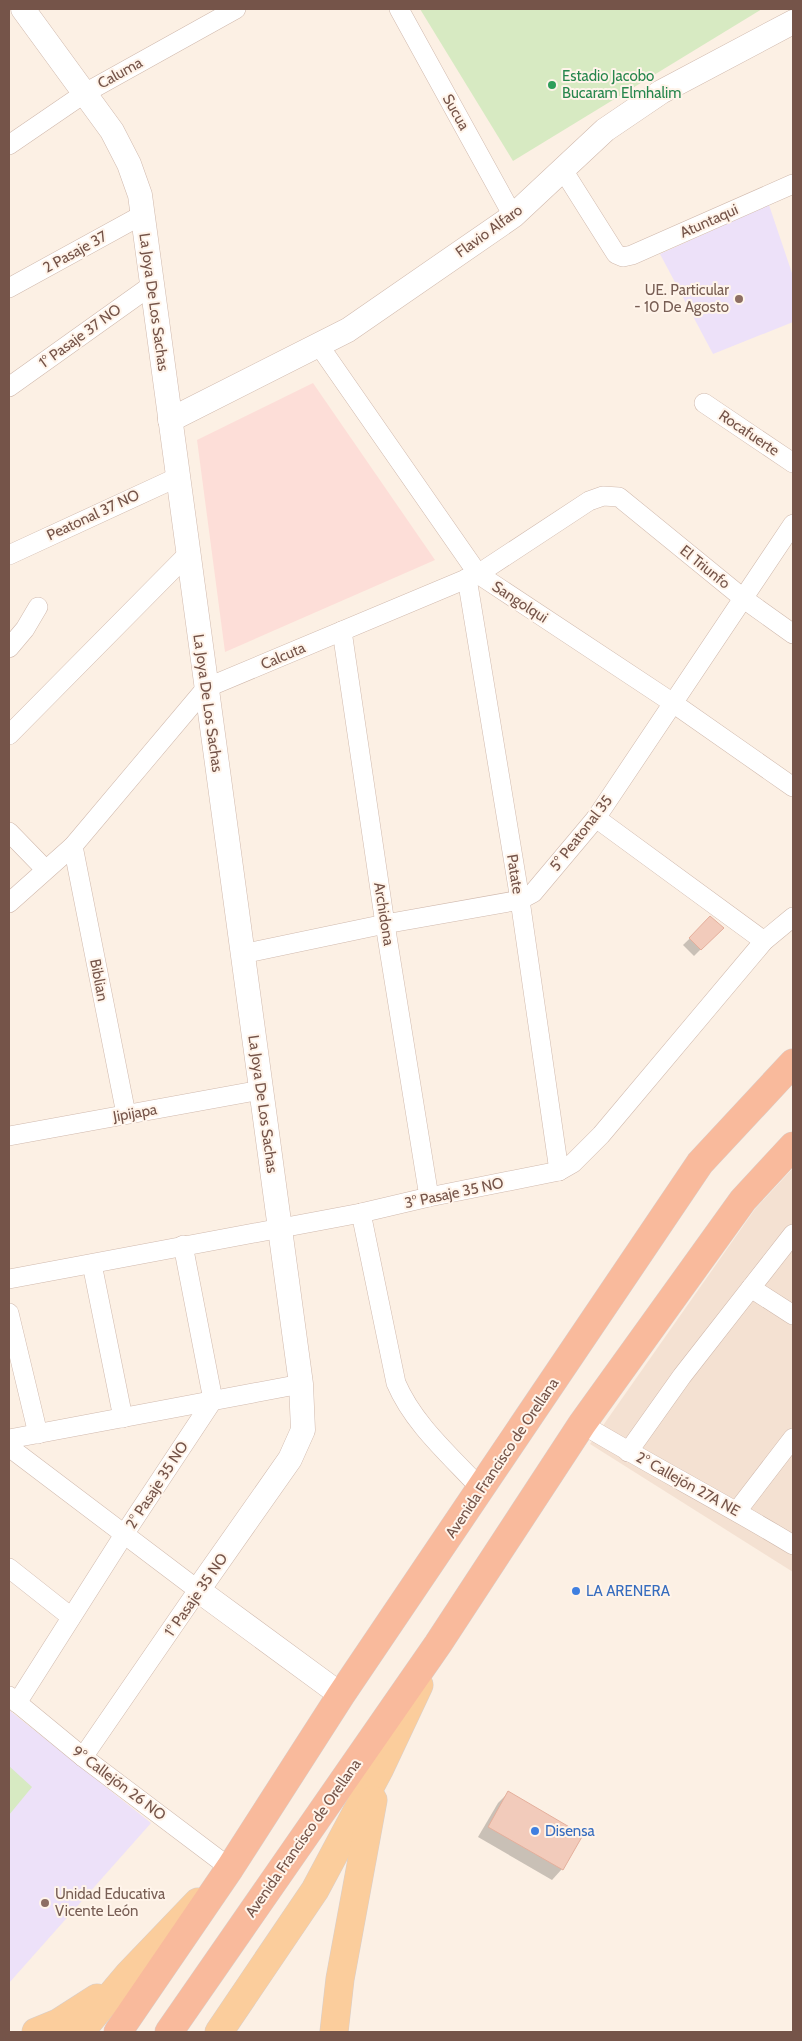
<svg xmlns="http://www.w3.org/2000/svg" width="802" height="2041" viewBox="0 0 802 2041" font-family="Cabin,sans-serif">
<rect width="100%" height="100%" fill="#fcf0e4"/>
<polygon fill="#f4e1d2" points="793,1168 793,1572 590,1444 755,1209"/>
<polygon fill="#fdded8" points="313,383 435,560 225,652 197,440"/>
<g fill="#ede1f9">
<polygon points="769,205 793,276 793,322 713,354 660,254"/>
<polygon points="9,1710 151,1823 9,1983"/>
</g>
<g fill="#d7eac2">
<polygon points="420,9 762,9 513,161"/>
<polygon points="9,1766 32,1787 9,1815"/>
</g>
<g fill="#0003">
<polygon points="711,918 722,928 694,956 683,945"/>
<polygon points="508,1793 581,1835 562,1869 552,1880 478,1837 498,1803"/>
</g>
<g fill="#f2cbbb" stroke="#e4af9c">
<polygon points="710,916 724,928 701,950 689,938"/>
<polygon points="508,1791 583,1835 563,1870 488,1827"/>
</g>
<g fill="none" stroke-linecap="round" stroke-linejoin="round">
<g stroke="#d0b9ad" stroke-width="20">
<g id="minor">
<polyline points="399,9 513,216"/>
<polyline points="9,145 85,93 236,9"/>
<polyline points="563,170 616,254 623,257 632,255 793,184"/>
<polyline points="9,288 142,215"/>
<polyline points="318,344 478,574 673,703 793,787"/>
<polyline points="9,387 152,285"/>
<polyline points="704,403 793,463"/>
<polyline points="9,555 178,477"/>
<polyline points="467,578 520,900 559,1171"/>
<polyline points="342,631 385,924 429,1197"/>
<polyline points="9,648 25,629 38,607"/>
<polyline points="9,735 188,554"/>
<polyline points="596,818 764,941"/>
<polyline points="9,832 45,869"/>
<polyline points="73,846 126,1114"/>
<polyline points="9,903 73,846 206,688 478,574 589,501 603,496 619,497 744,599 793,634"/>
<polyline points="242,954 385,924 520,900 533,893 596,818 793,524"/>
<polyline points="9,1136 261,1090"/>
<path d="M361,1213L396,1383C414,1425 451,1456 481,1489"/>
<polyline points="92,1264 123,1418"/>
<polyline points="9,1279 361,1213 429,1197 559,1171 573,1163 601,1135 764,941 793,917"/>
<polyline points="751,1288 793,1315"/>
<polyline points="9,1313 38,1434"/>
<path d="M582,1424C652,1466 724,1503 793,1545"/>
<polyline points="9,1439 301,1384"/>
<polyline points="9,1447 198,1590 83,1757"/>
<polyline points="628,1452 682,1376 793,1234"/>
<polyline points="737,1511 793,1438"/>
<polyline points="9,1568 71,1617"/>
<polyline points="9,1696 83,1757 230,1868"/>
<polyline points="17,1703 125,1533 213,1400 183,1245"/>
</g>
</g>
<g stroke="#d0b9ad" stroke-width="25">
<g id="tertiary">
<polyline points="23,9 112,131 129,164 140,195 301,1384 303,1430 290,1459 198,1590 341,1695"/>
<polyline points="170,420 348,330 513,216 605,130 661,92 793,22"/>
</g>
</g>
<g stroke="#d8cfcc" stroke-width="29">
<g id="primary">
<polyline points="36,2032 58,2023 97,1998"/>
<polyline points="80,2032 128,1975 198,1902"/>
<polyline points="219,2032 315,1890 379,1770 419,1685"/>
<polyline points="334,2032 340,1979 373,1800"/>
</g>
</g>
<g stroke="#d8cfcc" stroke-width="29">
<g id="trunk">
<polyline points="118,2032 230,1868 341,1695 700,1163 793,1063"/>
<polyline points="169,2032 438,1644 582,1424 743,1200 793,1146"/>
</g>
</g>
<use href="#minor" stroke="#fff" stroke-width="19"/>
<use href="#tertiary" stroke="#fff" stroke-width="24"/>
<use href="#primary" stroke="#fbcd9c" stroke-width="28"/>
<use href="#trunk" stroke="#f9ba9c" stroke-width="28"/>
</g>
<circle fill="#2e9e5b" stroke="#fff4ea" stroke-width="2" cx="552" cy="85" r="5"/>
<g fill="#8d6e63" stroke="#fff4ea" stroke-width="2">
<circle cx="739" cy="299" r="5"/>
<circle cx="45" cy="1903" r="5"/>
</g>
<g fill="#3f7fe0" stroke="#fff4ea" stroke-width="2">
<circle cx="576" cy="1591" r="5"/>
<circle cx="535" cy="1831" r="5"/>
</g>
<g text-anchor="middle" stroke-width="4" stroke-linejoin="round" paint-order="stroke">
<g font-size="15" fill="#755449" stroke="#fff4ea">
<text transform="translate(120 73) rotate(-29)" y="5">Caluma</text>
<text transform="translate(456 112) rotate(61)" y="5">Sucua</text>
<text transform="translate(709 221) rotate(-24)" y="5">Atuntaqui</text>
<text transform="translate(489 231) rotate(-36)" y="5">Flavio Alfaro</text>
<text transform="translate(75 252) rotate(-29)" y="5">2 Pasaje 37</text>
<text transform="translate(154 302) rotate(82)" y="5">La Joya De Los Sachas</text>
<text transform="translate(80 336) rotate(-36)" y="5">1° Pasaje 37 NO</text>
<text transform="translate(749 433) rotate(34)" y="5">Rocafuerte</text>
<text transform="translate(93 515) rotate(-25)" y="5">Peatonal 37 NO</text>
<text transform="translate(705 567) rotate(39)" y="5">El Triunfo</text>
<text transform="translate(520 602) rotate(33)" y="5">Sangolqui</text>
<text transform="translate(283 656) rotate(-23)" y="5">Calcuta</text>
<text transform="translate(208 703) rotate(82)" y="5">La Joya De Los Sachas</text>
<text transform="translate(581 833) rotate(-52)" y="5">5° Peatonal 35</text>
<text transform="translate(515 874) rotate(81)" y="5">Patate</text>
<text transform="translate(384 914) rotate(81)" y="5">Archidona</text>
<text transform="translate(99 980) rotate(79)" y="5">Biblian</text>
<text transform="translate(263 1104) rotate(82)" y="5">La Joya De Los Sachas</text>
<text transform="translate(135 1113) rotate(-10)" y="5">Jipijapa</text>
<text transform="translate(454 1193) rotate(-12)" y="5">3° Pasaje 35 NO</text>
<text transform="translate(502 1458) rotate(-56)" y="5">Avenida Francisco de Orellana</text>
<text transform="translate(688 1484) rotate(29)" y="5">2° Callejón 27A NE</text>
<text transform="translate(157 1485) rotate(-57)" y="5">2° Pasaje 35 NO</text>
<text transform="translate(196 1595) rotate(-55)" y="5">1° Pasaje 35 NO</text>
<text transform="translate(119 1783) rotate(37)" y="5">9° Callejón 26 NO</text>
<text transform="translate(303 1838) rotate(-55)" y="5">Avenida Francisco de Orellana</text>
</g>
<g font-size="15" fill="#27864d" stroke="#fff4ea" text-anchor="start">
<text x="562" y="81">Estadio Jacobo<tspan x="562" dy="17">Bucaram Elmhalim</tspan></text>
</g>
<g font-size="15" fill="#785e54" stroke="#fff4ea" text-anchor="end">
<text x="729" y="295">UE. Particular<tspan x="729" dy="17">- 10 De Agosto</tspan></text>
<text x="55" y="1899" text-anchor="start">Unidad Educativa<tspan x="55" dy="17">Vicente León</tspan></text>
</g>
<g font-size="15" fill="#366cbe" stroke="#fff4ea" text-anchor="start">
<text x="586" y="1596">LA ARENERA</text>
<text x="545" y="1836">Disensa</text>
</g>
</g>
<rect width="802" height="2041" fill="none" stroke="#755449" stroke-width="20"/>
</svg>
